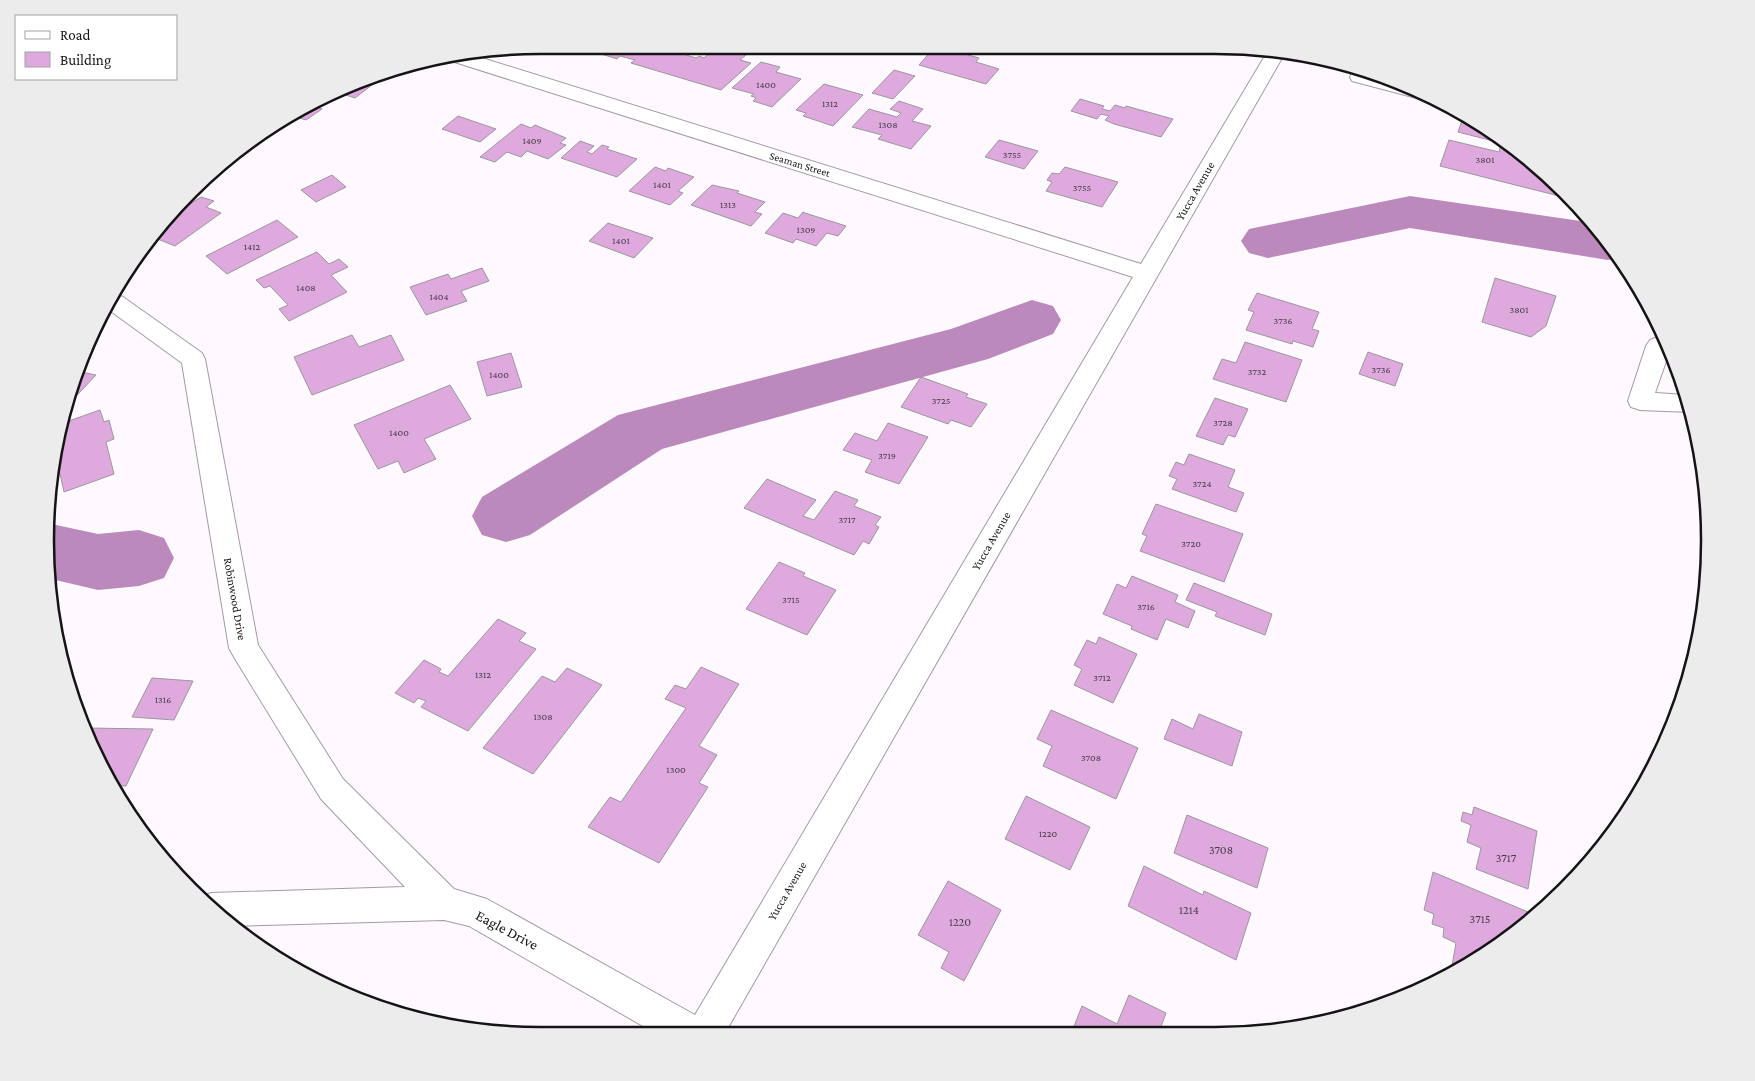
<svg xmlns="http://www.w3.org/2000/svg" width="1755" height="1081" viewBox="0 0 1755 1081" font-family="'Crimson Pro',serif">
<rect width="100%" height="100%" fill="#fef9fe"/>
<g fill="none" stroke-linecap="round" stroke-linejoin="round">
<g fill="#bb89bb" fill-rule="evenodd">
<polygon points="1410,196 1594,223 1618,258 1608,260 1410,228 1268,258 1249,253 1241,241 1249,229"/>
<polygon points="1032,300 1053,306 1061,320 1053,334 988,359 662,449 530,535 506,542 482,535 472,516 482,497 618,415 951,329"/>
<polygon points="47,523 98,534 139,530 164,538 174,558 164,578 139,586 98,590 47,578 45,540"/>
</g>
</g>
<g fill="#deaade" stroke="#9d959d">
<polygon points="594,49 687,49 686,55 696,58 699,56 704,58 712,50 725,54 731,49 747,54 740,60 751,63 721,90 631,63 635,60 620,56 617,59 592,51"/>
<polygon points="933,49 946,49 979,58 976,62 999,69 986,84 919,65"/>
<polygon points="761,62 780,67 776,72 801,79 772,107 753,101 756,98 751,96 754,94 732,88"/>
<polygon points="387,70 390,71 355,98 334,91"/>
<polygon points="894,70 915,76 893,99 872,93"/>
<polygon points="824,84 863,95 833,126 803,116 806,113 796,110"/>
<polygon points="1080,99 1104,106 1102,109 1110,111 1115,105 1125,108 1126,106 1173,119 1161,137 1114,124 1105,120 1109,116 1101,114 1097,119 1071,111"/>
<polygon points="899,101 923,109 912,121 931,126 911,149 878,139 882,135 852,127 869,109 897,117 901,113 890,109"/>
<polygon points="308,104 322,109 306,120 290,115"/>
<polygon points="458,116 496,129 480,142 442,129"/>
<polygon points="1463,118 1516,147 1571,199 1440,166 1449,140 1499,152 1501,143 1458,132"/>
<polygon points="521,124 531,128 535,125 566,138 560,143 566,145 548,159 527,151 521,157 507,152 495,162 480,157"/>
<polygon points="999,140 1038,151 1024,169 985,157"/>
<polygon points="580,141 594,146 587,152 592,154 602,145 609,147 607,149 637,159 617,177 561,158"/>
<polygon points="655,167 666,171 668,168 694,177 678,191 683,193 670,205 629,191"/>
<polygon points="1065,167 1118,182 1102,207 1046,191 1052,182 1047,180 1052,173 1059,174"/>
<polygon points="332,175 346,187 316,202 301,190"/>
<polygon points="712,185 739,191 737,193 765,202 755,212 762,214 751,226 691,205"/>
<polygon points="201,197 214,201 206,207 221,213 175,246 150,236 169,217"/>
<polygon points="803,212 805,213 846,226 838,236 827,233 816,246 796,239 793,243 765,233 783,213 798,218"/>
<polygon points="277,220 298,237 227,274 206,256"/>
<polygon points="608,223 653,238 634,258 589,241"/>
<polygon points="317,252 329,264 339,259 348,267 331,275 347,292 289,321 279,309 288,305 270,286 264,288 256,280"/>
<polygon points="482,268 489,281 461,291 467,301 426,315 410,287 448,274 451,279"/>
<polygon points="1495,278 1556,296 1546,326 1531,337 1482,322"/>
<polygon points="1257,293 1319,312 1312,329 1319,331 1313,347 1293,341 1292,344 1246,330 1254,312 1248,310"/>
<polygon points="352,335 359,347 391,335 404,360 312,395 294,357"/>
<polygon points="1245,342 1302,360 1286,402 1213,379 1222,359 1236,363"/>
<polygon points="1368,352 1403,364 1395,386 1359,374"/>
<polygon points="511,353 522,387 487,396 477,362"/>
<polygon points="76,371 96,375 63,410 71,381"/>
<polygon points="921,377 968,394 966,397 987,404 971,427 951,420 948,424 901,407"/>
<polygon points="450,385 471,419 424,439 436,459 404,473 398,461 378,469 354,425"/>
<polygon points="1215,398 1248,409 1235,437 1228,435 1223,445 1196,436"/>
<polygon points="100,410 104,422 109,420 114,439 106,442 114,474 64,492 56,455 53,456 56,437 61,436 60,424"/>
<polygon points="888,423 928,437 899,484 865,472 872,460 843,450 855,433 877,441"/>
<polygon points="1189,454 1235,470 1228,487 1244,493 1236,512 1172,489 1177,479 1169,476 1176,462 1184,465"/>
<polygon points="767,479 816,500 803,516 814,520 835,491 858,500 854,506 881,517 875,525 879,527 869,544 863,541 854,555 744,508"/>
<polygon points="1156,504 1243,534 1224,582 1140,551 1147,536 1142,534"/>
<polygon points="779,562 805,573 803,576 836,590 807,635 746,609"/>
<polygon points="1132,576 1178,595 1175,602 1195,611 1188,628 1166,619 1157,640 1131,629 1132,626 1103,614 1117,584 1126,588"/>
<polygon points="1194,583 1272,614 1265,635 1215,616 1217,612 1186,600"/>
<polygon points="498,619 526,633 519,641 536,649 468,731 421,707 426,701 418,698 414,703 395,693 424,660 441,669 439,672 448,676"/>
<polygon points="1099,637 1137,654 1113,703 1074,685 1082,669 1074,665 1087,640 1096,644"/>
<polygon points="701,667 739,684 699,746 717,755 699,783 708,787 659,863 588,827 610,797 621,802 686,708 665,699 675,685 686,689"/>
<polygon points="567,668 602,685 533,774 483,748 542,676 555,682"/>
<polygon points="152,678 193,681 174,720 132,717"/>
<polygon points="1051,710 1138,748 1116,799 1043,766 1052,746 1037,739"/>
<polygon points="1199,714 1242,732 1232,766 1164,739 1172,719 1193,729"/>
<polygon points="85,728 153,729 126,786 114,786"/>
<polygon points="1026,796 1090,827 1070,870 1005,839"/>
<polygon points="1474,807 1537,831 1528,889 1476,869 1481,848 1467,842 1471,825 1461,821 1463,812 1472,815"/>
<polygon points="1187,815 1268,848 1257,888 1174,853"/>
<polygon points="1144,866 1203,895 1204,891 1251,913 1236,960 1128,906"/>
<polygon points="1433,872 1528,912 1526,924 1462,970 1454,973 1451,972 1456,943 1443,937 1444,928 1432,924 1434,914 1424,910"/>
<polygon points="948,881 1001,910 964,981 941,968 949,952 918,935"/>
<polygon points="1129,995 1166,1013 1158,1035 1071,1034 1082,1006 1117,1024"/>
</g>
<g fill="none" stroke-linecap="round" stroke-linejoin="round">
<g stroke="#a39ba3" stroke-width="2">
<g id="minor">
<polygon points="1269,49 1286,51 725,1033 655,1033 469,926 444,920 231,926 199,898 211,893 405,887 321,799 234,657 229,648 182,363 105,307 113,293 123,297 202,353 205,359 258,645 343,779 454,889 487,899 695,1015 1133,277 445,59 444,57 463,52 1141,264"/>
<polygon points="1353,69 1405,83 1431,98 1424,100 1352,81 1350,77"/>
<polygon points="1663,335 1670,350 1655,393 1687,395 1691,412 1640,410 1631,407 1628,401 1646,346 1650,340"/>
</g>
</g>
<use href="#minor" fill="#fff" fill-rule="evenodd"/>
</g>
<g text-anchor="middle" stroke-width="4" stroke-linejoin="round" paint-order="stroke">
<g font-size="10" fill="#483948">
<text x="766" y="88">1400</text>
<text x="830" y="107">1312</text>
<text x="888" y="128">1308</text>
<text x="532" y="144">1409</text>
<text x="1012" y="158">3755</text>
<text x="1485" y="163">3801</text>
<text x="662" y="188">1401</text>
<text x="1082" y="191">3755</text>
<text x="728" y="208">1313</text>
<text x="806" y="233">1309</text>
<text x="621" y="244">1401</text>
<text x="252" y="250">1412</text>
<text x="306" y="291">1408</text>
<text x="439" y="300">1404</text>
<text x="1519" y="313">3801</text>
<text x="1283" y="324">3736</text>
<text x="1381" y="373">3736</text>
<text x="1257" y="375">3732</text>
<text x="499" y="378">1400</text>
<text x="941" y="404">3725</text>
<text x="1223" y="426">3728</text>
<text x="399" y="436">1400</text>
<text x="887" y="459">3719</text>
<text x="1202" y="487">3724</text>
<text x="847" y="523">3717</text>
<text x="1191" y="547">3720</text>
<text x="791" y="603">3715</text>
<text x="1146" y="610">3716</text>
<text x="483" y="678">1312</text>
<text x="1102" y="681">3712</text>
<text x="163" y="703">1316</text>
<text x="543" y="720">1308</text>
<text x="1091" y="761">3708</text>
<text x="676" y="773">1300</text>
<text x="1048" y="837">1220</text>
</g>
<g font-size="11" fill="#161316" stroke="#fff">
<text transform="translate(800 164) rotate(17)" y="4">Seaman Street</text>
</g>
<g font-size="12" fill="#161316" stroke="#fff">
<text transform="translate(1195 191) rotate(-60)" y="4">Yucca Avenue</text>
<text transform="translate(991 541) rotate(-60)" y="4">Yucca Avenue</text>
<text transform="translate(235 599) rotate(80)" y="4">Robinwood Drive</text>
<text transform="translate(787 891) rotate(-60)" y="4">Yucca Avenue</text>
</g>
<g font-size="12" fill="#483948">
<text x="1221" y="854">3708</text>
<text x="1506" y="862">3717</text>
<text x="1189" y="914">1214</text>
<text x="1480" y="923">3715</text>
<text x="960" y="926">1220</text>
</g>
<g font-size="15" fill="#161316" stroke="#fff">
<text transform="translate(507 930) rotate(28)" y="5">Eagle Drive</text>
</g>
</g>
<path d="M0 0H1755V1081H0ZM540 54H1215A486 486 0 0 1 1701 540V541A486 486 0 0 1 1215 1027H540A486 486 0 0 1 54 541V540A486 486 0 0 1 540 54Z" fill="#ececec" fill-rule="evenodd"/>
<path fill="none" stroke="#161316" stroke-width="2.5" d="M540 54H1215A486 486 0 0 1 1701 540V541A486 486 0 0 1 1215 1027H540A486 486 0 0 1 54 541V540A486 486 0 0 1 540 54Z"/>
<rect x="15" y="15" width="162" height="65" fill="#ffffff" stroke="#a2a1a2"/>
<rect x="25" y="31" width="25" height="8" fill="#ffffff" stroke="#a2a1a2"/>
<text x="60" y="40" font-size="15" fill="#161316">Road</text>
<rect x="25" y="52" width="25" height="15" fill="#deaade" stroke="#a2a1a2"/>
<text x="60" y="65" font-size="15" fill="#161316">Building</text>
</svg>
